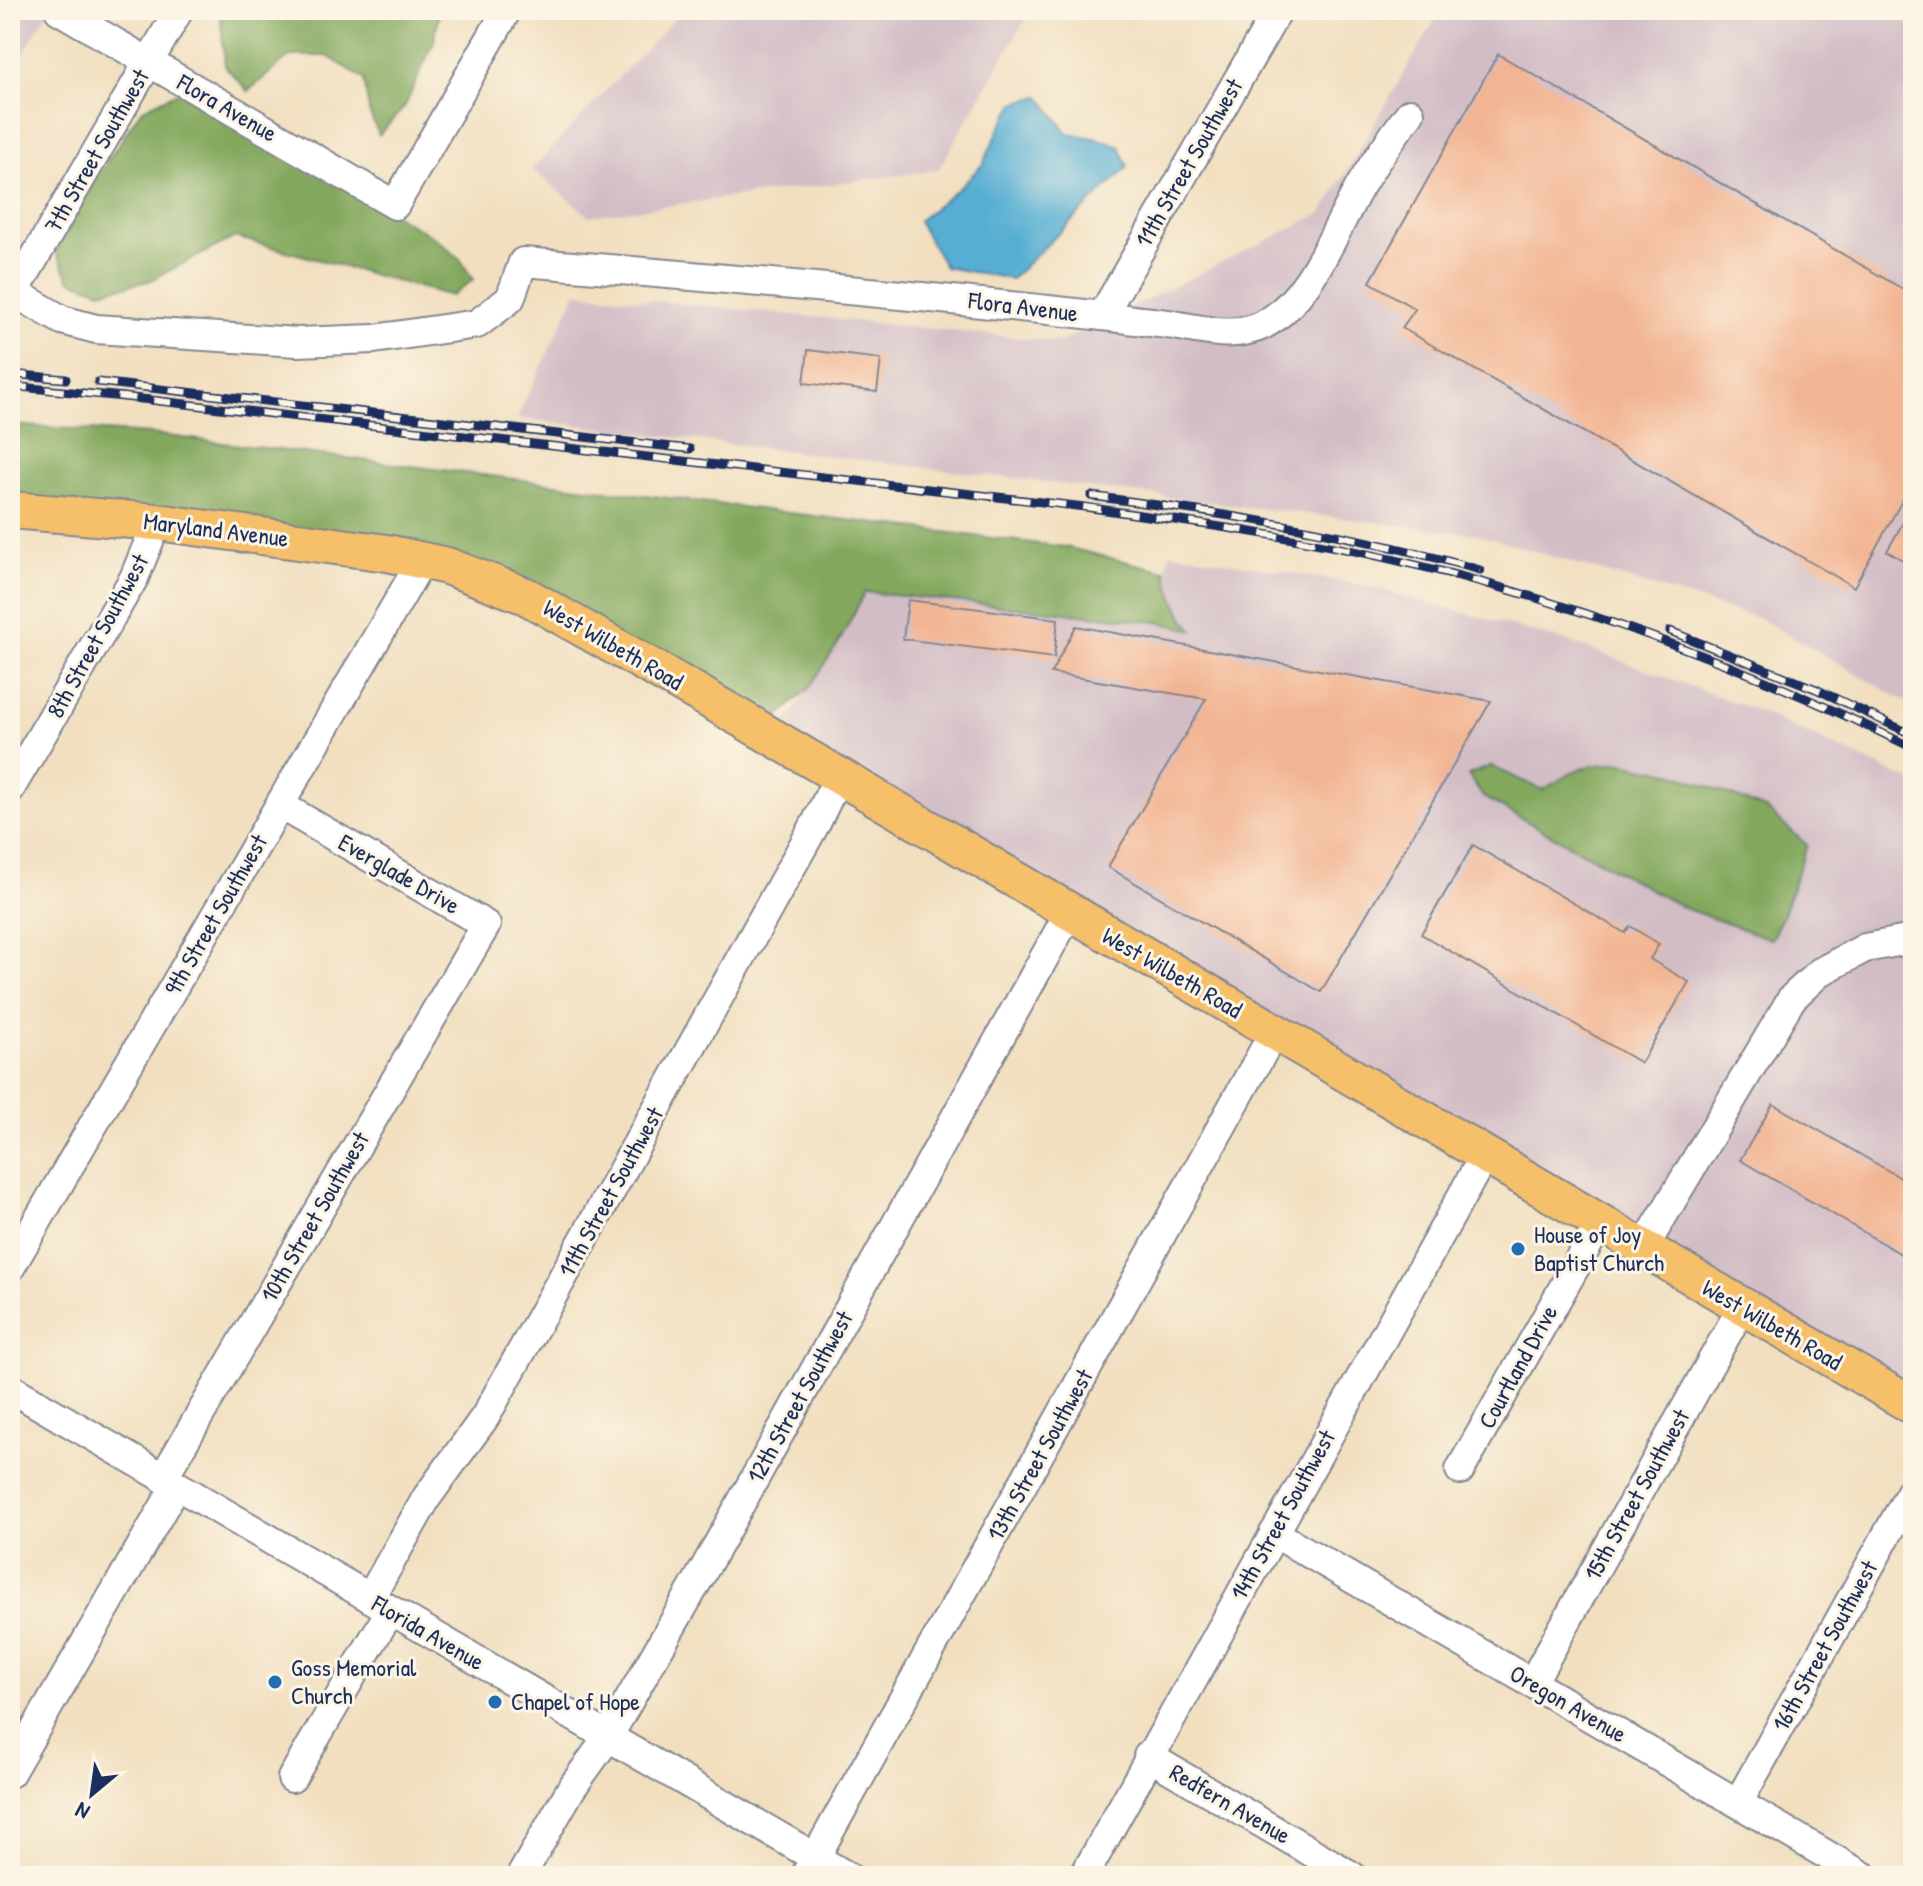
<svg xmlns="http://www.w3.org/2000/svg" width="1923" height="1886" viewBox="0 0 1923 1886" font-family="'Patrick Hand',sans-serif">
<rect width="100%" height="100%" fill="#fcf5e5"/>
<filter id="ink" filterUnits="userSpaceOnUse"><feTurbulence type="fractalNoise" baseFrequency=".0125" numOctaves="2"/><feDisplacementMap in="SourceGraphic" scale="16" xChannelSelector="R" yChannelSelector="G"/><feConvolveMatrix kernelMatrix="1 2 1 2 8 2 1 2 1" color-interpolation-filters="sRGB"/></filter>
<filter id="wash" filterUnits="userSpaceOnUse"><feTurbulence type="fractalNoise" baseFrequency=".006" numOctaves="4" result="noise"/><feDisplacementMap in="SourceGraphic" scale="32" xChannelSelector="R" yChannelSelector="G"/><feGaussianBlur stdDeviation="1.8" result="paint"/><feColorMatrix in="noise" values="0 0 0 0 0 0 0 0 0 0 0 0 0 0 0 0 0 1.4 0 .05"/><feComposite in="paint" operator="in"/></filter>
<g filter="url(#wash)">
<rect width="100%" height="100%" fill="#f1dfc0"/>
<g fill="#d2bdc6">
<polygon points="10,10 49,10 10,76"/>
<polygon points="680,10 1031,10 938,170 589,216 532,169 676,17"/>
<polygon points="1441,10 1884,10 1913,26 1913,706 1761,619 1480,535 517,418 576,293 1061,342 1322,213"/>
<polygon points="1170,552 1363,585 1573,643 1756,710 1913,782 1913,1406 776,740 839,642 865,592 1158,622 1192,630 1170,591 1166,571"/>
</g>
<g fill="#83a85d" stroke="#4f6c5e" stroke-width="2">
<polygon points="220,10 440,10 434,41 405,106 379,135 369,112 364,79 327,56 290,56 248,91 225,66"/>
<polygon points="178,92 434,237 460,259 473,280 451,296 235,237 149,281 101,291 70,280 56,252 93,183 141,110"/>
<path d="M10,425L151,434L1065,547L1166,571C1170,594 1179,612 1193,630L1158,622L865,592L839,642L810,687L779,716L747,705L438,554L10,498Z"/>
<polygon points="1617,762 1675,774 1766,809 1807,845 1782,917 1771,939 1684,908 1483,797 1468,775 1491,766 1542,790 1581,768"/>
</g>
<polygon fill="#56afd3" stroke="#386f98" stroke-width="2" points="1040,96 1068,133 1099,139 1119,146 1128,167 1011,279 945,267 918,221 958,189 983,164 1000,128 1015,103"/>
<g id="blocks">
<g fill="#f2b492">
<polygon points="1498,54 1913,295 1913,481 1854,587 1402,328 1415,309 1370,282"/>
<polygon points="808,350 881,359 877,392 804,383"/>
<polygon points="1913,505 1913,566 1887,551"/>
<polygon points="908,600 1058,619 1054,658 903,639"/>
<polygon points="1076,626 1491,701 1321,992 1108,867 1206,699 1051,673"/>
<polygon points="1473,845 1625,933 1630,926 1659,944 1650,959 1689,982 1641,1063 1421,934"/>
<polygon points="1773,1104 1913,1185 1913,1261 1740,1160"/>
</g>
</g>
</g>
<g filter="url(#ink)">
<use href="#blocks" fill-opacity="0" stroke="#86878f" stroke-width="2"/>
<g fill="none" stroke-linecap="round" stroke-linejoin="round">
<g stroke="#86878f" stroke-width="32">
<g id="minor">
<polyline points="59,10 395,205 507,10"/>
<path d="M10,290L62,320L96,329L297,342L374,339L477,324L510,299L523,262C722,278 921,295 1120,318C1138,321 1156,322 1174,325C1204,330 1234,339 1263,325C1310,300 1334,231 1359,188C1374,162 1392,137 1410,113"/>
<polyline points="14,293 179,10"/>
<polyline points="1102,316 1278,10"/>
<polyline points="10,789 134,578 157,522"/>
<polyline points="1643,1249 1792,998 1820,972 1865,948 1913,939"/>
<polyline points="10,1268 421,562"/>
<polyline points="10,1388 847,1876"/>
<polyline points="1460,1470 1600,1223"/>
<polyline points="163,1478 486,925 280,805"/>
<polyline points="1274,1533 1863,1876"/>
<polyline points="370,1598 427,1497 485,1417 817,821 838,777"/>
<polyline points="1532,1683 1742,1307"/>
<polyline points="1148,1756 1352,1876"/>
<polyline points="10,1773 176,1486"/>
<polyline points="292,1778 390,1611"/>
<polyline points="1738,1803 1913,1488"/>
<polyline points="521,1876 571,1789 608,1737 697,1582 1069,913"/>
<polyline points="805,1876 1274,1032"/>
<polyline points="1084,1876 1484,1156"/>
</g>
</g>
<g stroke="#86878f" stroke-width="40">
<polyline id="major" points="10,510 157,522 387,553 447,566 526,596 701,695 1913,1406"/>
</g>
<use href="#minor" stroke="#fff" stroke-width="28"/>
<use href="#major" stroke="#f6c06b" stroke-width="36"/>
<g stroke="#1b2f5e" stroke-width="9">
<g id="rail">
<polyline points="10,374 66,379"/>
<polyline points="98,382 690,449"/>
<path d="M10,386L124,397L1085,507C1189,522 1293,536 1395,560C1575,602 1748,667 1913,748"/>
<path d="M1091,496C1222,513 1352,533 1480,570"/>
<polyline points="1670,631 1816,689 1913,735"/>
</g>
</g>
<use href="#rail" stroke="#fcf5e5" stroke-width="6" stroke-dasharray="18" stroke-linecap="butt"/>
</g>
</g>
<g fill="#1f6fb2" stroke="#fcf5e5" stroke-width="3">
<circle cx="1518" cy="1249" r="8"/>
<circle cx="275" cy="1682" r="8"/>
<circle cx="495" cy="1702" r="8"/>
</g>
<g text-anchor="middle" stroke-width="6" stroke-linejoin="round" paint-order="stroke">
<g font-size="24" fill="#1b2f5e" stroke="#fcf5e5">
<text transform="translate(227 108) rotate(30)" y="8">Flora Avenue</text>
<text transform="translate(97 151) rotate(-60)" y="8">7th Street Southwest</text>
<text transform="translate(1189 163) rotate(-60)" y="8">11th Street Southwest</text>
<text transform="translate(1023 307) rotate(7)" y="8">Flora Avenue</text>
<text transform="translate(216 530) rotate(7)" y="8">Maryland Avenue</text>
<text transform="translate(98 636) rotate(-61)" y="8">8th Street Southwest</text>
<text transform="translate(613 645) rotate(30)" y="8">West Wilbeth Road</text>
<text transform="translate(399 874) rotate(30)" y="8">Everglade Drive</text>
<text transform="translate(216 915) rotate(-60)" y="8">9th Street Southwest</text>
<text transform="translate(1172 973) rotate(30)" y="8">West Wilbeth Road</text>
<text transform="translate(611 1192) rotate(-61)" y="8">11th Street Southwest</text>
<text transform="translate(315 1217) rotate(-60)" y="8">10th Street Southwest</text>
<text transform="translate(1772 1325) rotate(30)" y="8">West Wilbeth Road</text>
<text transform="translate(1518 1367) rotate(-61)" y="8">Courtland Drive</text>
<text transform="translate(800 1397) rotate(-61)" y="8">12th Street Southwest</text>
<text transform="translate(1040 1455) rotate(-61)" y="8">13th Street Southwest</text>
<text transform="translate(1637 1495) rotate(-61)" y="8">15th Street Southwest</text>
<text transform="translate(1283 1515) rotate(-61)" y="8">14th Street Southwest</text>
<text transform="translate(428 1633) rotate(30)" y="8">Florida Avenue</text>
<text transform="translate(1825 1646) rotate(-61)" y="8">16th Street Southwest</text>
<text transform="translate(1568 1704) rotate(30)" y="8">Oregon Avenue</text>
<text transform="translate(1230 1804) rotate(30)" y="8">Redfern Avenue</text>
</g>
<g font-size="24" fill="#1b2f5e" stroke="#fcf5e5" text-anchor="start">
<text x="1534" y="1243">House of Joy<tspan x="1534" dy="28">Baptist Church</tspan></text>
<text x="291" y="1676">Goss Memorial<tspan x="291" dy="28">Church</tspan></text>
<text x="511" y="1710">Chapel of Hope</text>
</g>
</g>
<rect width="1923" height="1886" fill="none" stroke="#fcf5e5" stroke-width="40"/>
<g transform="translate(92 1794) rotate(209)" stroke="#fcf5e5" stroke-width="6" paint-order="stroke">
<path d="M0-6L14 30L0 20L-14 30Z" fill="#1b2f5e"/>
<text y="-12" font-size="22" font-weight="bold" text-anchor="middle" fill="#1b2f5e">N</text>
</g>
</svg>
